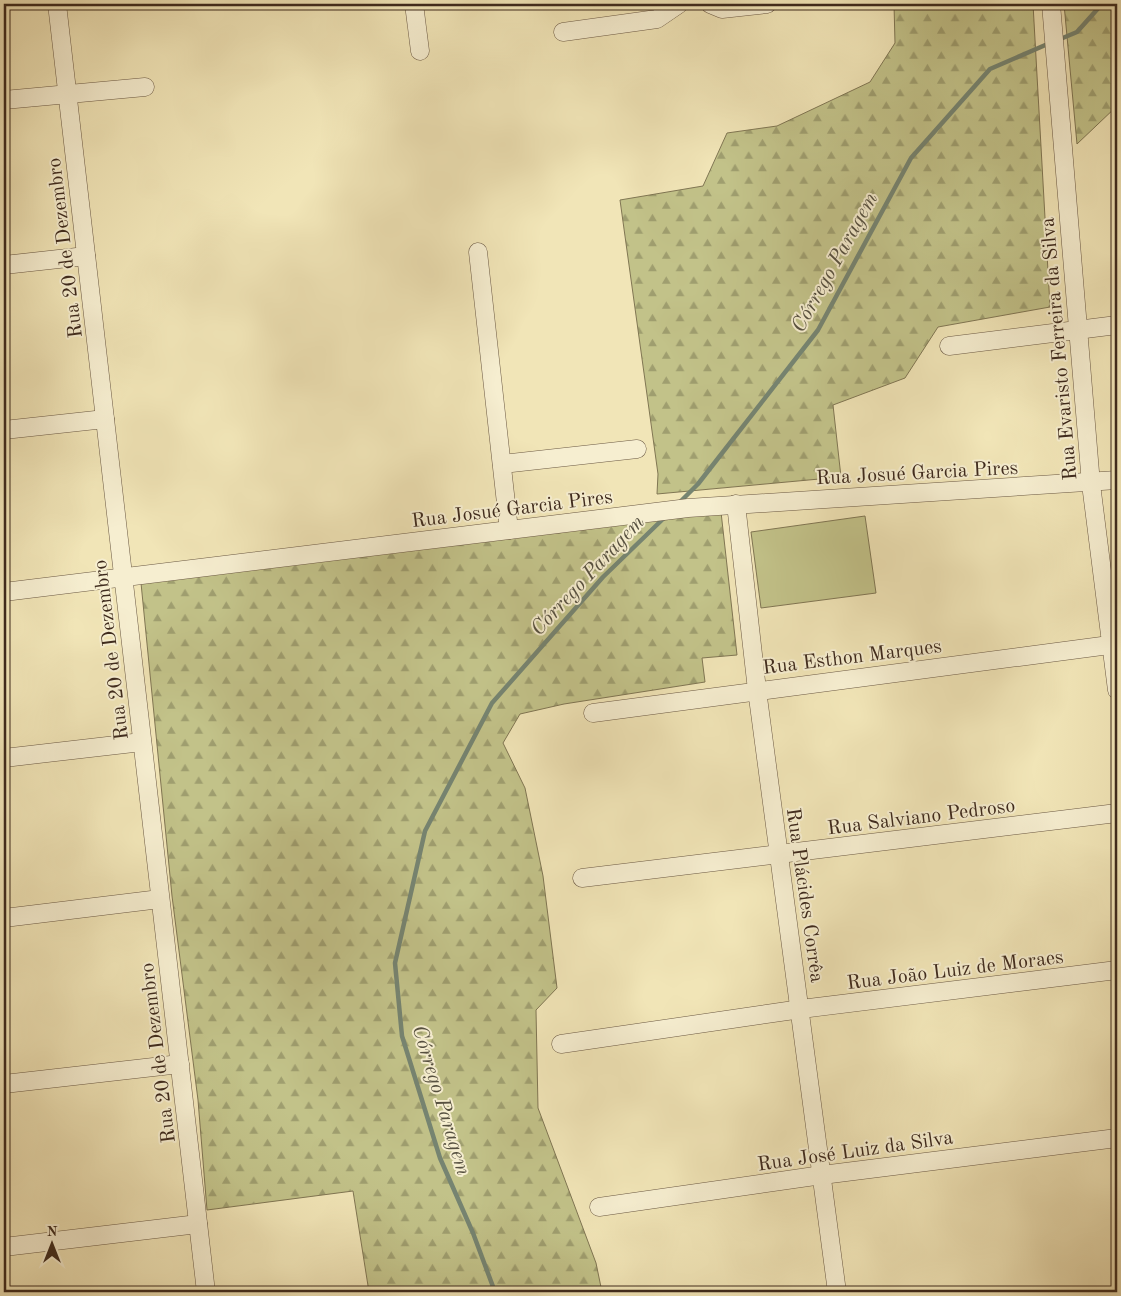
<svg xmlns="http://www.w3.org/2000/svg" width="1121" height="1296" viewBox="0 0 1121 1296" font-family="'Old Standard TT',serif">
<defs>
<pattern id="forest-firs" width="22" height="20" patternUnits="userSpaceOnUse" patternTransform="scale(1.25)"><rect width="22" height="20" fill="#c2c289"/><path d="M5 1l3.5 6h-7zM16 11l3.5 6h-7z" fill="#9f9e6f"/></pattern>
</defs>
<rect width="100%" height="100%" fill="#f1e5b7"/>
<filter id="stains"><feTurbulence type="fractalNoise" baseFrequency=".004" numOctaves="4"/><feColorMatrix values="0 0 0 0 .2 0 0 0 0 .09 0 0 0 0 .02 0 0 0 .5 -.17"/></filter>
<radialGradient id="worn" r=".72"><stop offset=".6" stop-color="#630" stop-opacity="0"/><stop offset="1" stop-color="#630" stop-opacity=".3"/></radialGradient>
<g fill="url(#forest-firs)" stroke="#807653">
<polygon points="894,4 1033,4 1050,307 938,327 905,378 833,405 841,477 657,494 658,474 620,200 703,186 727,133 777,126 870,82 895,43"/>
<polygon points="1064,4 1117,4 1117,106 1077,144"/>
<polygon points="721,512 737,655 702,658 705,682 564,704 520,714 503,743 525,788 543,876 557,988 536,1010 538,1108 596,1263 602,1292 369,1292 353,1191 207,1210 198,1100 172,896 141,583"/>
</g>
<polygon fill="#c2c289" stroke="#807653" points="865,516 876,593 761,608 751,532"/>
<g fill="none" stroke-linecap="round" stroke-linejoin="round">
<g stroke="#768471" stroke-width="4.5">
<polyline points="1058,40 1077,32 1102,4"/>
<polyline points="679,503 698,484 818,330 911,158 990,69 1050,43"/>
<polyline points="495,1292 473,1233 440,1158 402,1036 395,963 425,831 492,703 603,577 665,517"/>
</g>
<g stroke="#6b5944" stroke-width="19">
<g id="minor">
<polyline points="57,4 206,1292"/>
<polyline points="414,4 420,51"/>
<polyline points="710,4 722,9 767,4"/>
<polyline points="1051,4 1091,484 1117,690"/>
<polyline points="563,32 657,19 679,4"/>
<polyline points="4,100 145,87"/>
<polyline points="478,252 509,530"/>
<polyline points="4,265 86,256"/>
<polyline points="949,346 1117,325"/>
<polyline points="4,430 105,419"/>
<polyline points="502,464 637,449"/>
<polyline points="736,504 757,690 837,1292"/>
<polyline points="4,592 688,508 1117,480"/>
<polyline points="593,713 1117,644"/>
<polyline points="4,758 142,742"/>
<polyline points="582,878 1117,813"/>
<polyline points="4,918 160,899"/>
<polyline points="561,1044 801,1009 1117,970"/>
<polyline points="4,1084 180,1064"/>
<polyline points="599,1207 822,1175 1117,1138"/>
<polyline points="4,1247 198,1224"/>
</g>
</g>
<use href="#minor" stroke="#f6eed0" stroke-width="18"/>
</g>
<g text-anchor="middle" stroke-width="4" stroke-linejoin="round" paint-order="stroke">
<g font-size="20" fill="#3e2a1d" stroke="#f6eed0">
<text transform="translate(64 248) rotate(-97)" y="7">Rua 20 de Dezembro</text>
<text transform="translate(1058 349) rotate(-95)" y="7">Rua Evaristo Ferreira da Silva</text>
<text transform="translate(917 472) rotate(-3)" y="7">Rua Josué Garcia Pires</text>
<text transform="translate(512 508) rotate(-7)" y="7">Rua Josué Garcia Pires</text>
<text transform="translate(110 650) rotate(-97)" y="7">Rua 20 de Dezembro</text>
<text transform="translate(852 656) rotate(-7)" y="7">Rua Esthon Marques</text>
<text transform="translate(921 816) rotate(-7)" y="7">Rua Salviano Pedroso</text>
<text transform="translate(806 895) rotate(82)" y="7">Rua Plácides Corrêa</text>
<text transform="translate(955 969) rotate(-7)" y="7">Rua João Luiz de Moraes</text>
<text transform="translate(157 1053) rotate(-97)" y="7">Rua 20 de Dezembro</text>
<text transform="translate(855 1150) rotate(-8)" y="7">Rua José Luiz da Silva</text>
</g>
<g font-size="21" font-style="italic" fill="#565040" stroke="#f6eed0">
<text transform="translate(834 262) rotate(-61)" y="7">Córrego Paragem</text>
<text transform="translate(587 575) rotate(-47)" y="7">Córrego Paragem</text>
<text transform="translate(442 1100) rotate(73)" y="7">Córrego Paragem</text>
</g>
</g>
<rect width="1121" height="1296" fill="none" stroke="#f1e5b7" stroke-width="20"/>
<rect x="5" y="5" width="1111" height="1286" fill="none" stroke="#3e2a1d" stroke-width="2.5"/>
<rect x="10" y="10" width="1101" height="1276" fill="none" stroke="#3e2a1d"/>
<g transform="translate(52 1244)" stroke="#f6eed0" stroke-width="4" paint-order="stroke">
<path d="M0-4L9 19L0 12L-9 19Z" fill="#3e2a1d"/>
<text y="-8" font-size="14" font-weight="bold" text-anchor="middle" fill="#3e2a1d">N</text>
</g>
<rect width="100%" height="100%" filter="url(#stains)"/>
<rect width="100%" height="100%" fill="url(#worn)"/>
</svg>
